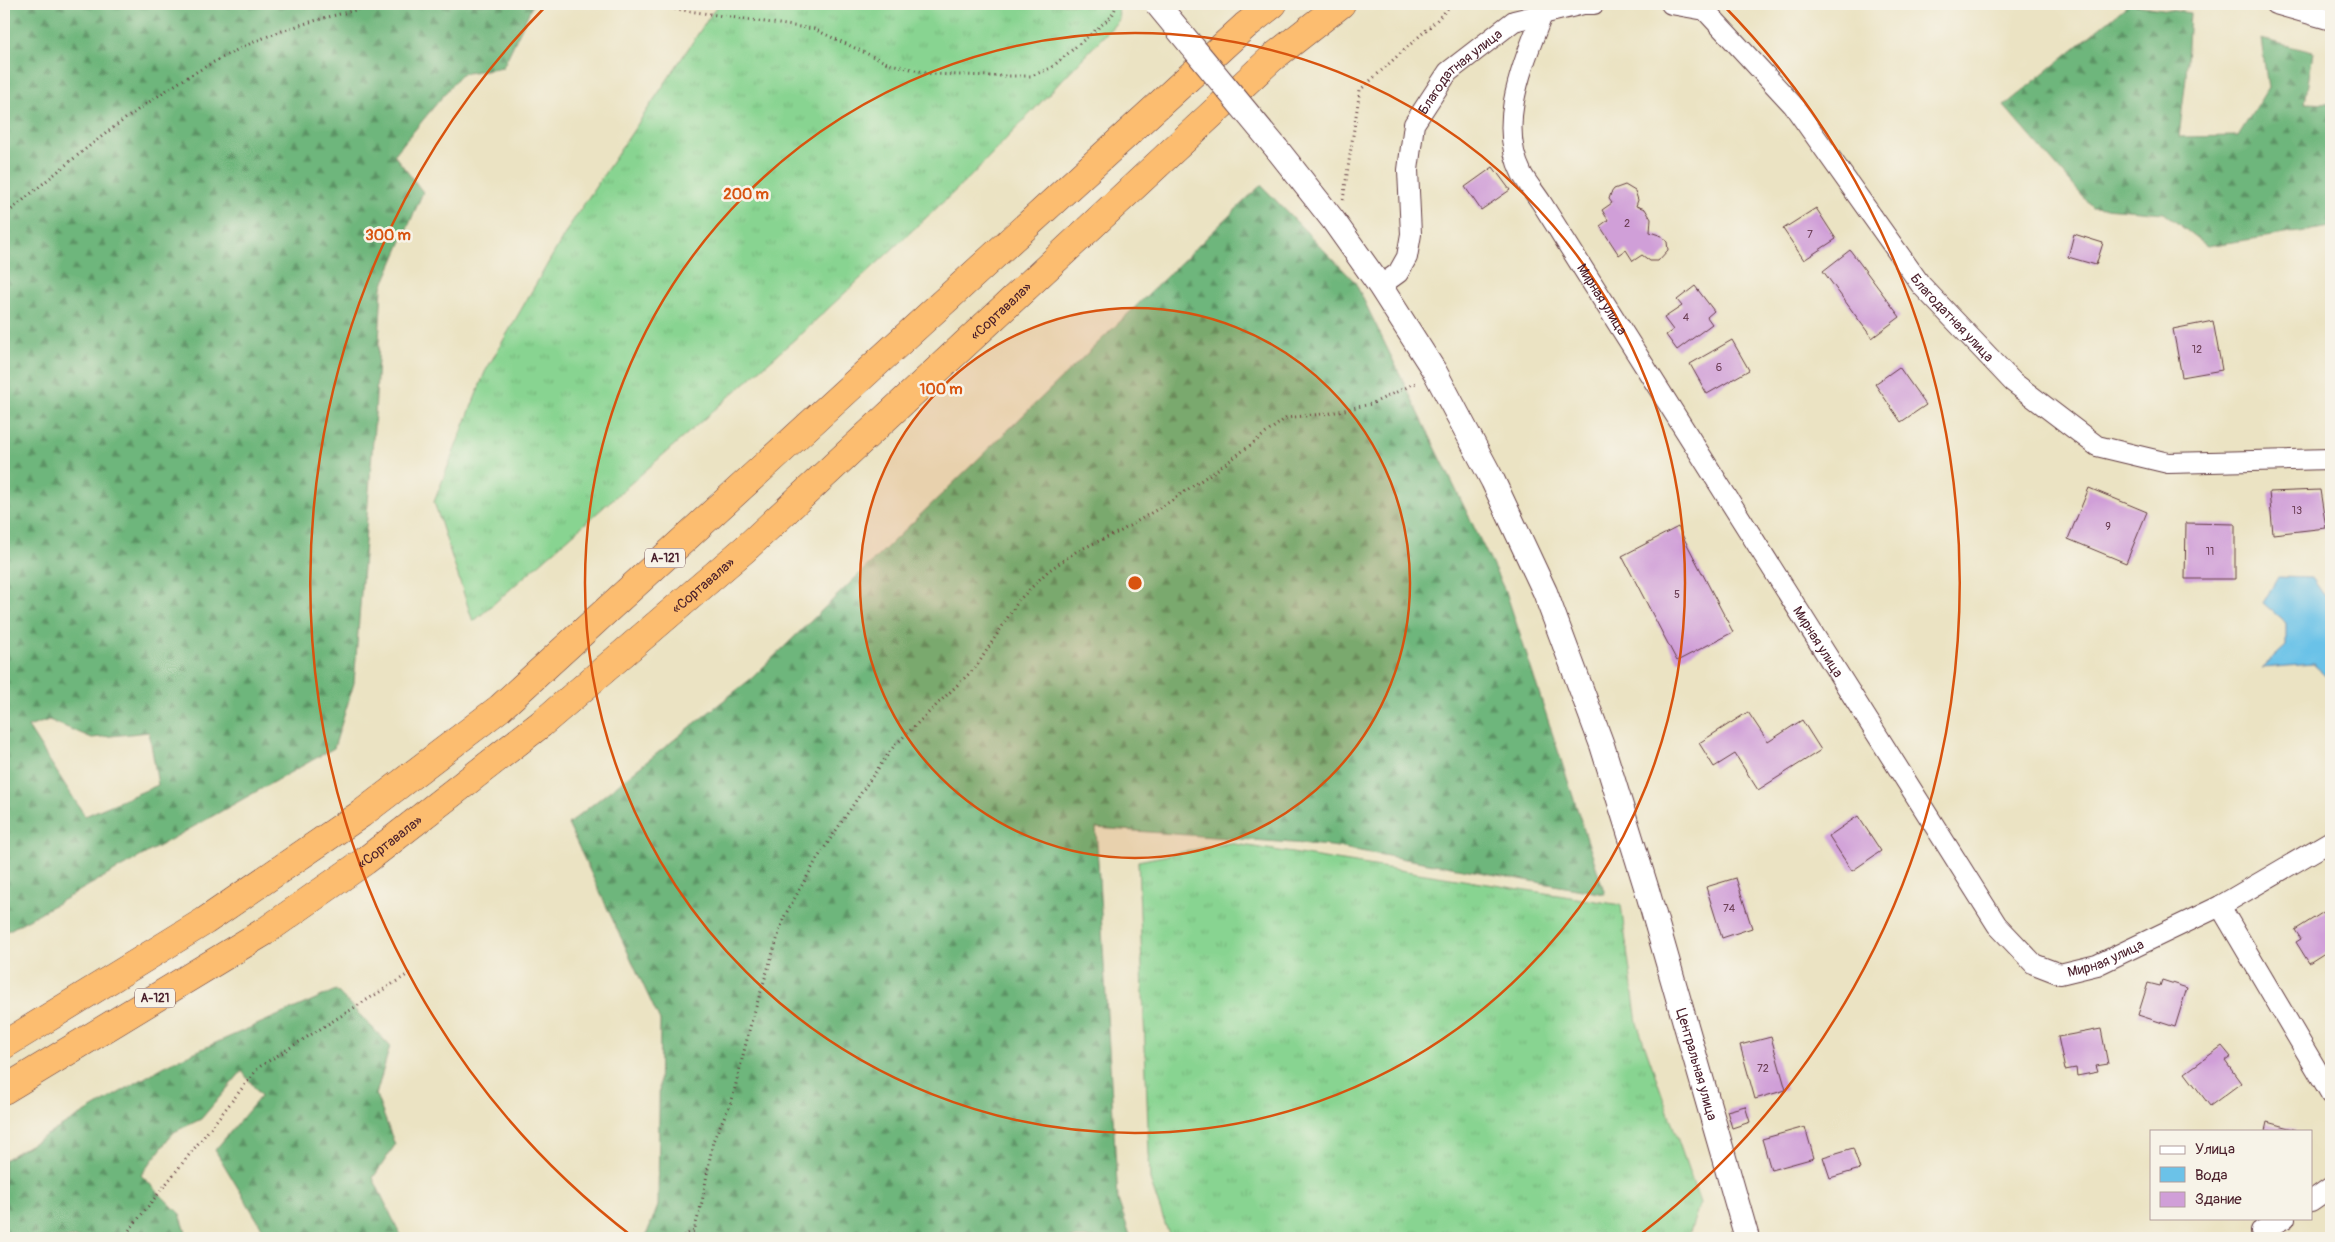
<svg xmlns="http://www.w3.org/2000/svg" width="2335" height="1242" viewBox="0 0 2335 1242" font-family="Pangolin,sans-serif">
<defs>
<pattern id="grass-tufts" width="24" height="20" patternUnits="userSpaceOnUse" patternTransform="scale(1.25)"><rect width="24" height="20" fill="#88d491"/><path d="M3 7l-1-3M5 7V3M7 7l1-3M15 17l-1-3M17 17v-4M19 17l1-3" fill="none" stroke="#77b67d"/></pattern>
<pattern id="forest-firs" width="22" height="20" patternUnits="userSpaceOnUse" patternTransform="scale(1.25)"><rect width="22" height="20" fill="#6eb67b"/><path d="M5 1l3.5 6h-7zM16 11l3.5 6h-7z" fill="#5c9365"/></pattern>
</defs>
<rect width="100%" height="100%" fill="#f7f3e8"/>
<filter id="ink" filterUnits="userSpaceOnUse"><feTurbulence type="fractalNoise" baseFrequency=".02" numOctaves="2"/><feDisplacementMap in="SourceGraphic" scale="10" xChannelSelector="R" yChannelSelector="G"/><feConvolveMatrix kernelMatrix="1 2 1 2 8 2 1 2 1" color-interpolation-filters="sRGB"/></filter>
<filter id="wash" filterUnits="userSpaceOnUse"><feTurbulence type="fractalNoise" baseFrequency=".0096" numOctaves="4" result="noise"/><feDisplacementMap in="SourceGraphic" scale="20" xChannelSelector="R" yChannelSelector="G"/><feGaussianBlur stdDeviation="1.12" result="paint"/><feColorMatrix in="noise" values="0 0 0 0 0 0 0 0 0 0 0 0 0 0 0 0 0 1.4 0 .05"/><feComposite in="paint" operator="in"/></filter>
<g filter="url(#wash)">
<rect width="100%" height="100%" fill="#ebe3c3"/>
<g fill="url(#grass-tufts)" stroke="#697a5e">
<polygon points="718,4 1118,4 1119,20 969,178 804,331 473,622 434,502 485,372 570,225"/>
<polygon points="1229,843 1621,905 1637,1023 1700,1203 1689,1235 1690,1238 1170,1238 1150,1180 1138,861"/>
</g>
<g fill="url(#forest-firs)" stroke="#5c6a53" fill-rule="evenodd">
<path d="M4,4H533L503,67L461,74L394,155L423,192L382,287L375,414L354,683L334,748L4,933ZM49,720L92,738L149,732L158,785L85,816L28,727Z"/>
<polygon points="2129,4 2190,13 2186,77 2179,137 2238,136 2268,88 2261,39 2313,52 2305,103 2331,104 2331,227 2207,246 2164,213 2092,207 2004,106"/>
<polygon points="1261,185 1355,282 1507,595 1605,894 1331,846 1096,828 1118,1200 1131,1238 645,1238 658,1206 660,1021 568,824 752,678"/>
<polygon points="336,990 390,1046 376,1095 395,1145 373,1178 402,1238 265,1238 267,1236 215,1150 261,1096 242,1071 201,1119 174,1132 141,1175 180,1214 188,1238 4,1238 4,1160 170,1063"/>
</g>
<polygon fill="#6bc2e8" stroke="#5a708a" points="2278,577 2312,578 2324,595 2331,596 2331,680 2313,664 2262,668 2286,646 2286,623 2263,603"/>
<g id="blocks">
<g fill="#d09fd8">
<polygon points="1493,167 1510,190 1481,210 1465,187"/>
<polygon points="1625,185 1635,191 1638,200 1636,206 1645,209 1651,219 1650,232 1662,236 1667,242 1668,250 1658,261 1650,261 1642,255 1633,261 1626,250 1619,255 1600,226 1608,220 1602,210 1612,203 1609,199 1611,193 1614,189"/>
<polygon points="1816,208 1836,239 1804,260 1783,229"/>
<polygon points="2074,234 2103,243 2096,265 2068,257"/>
<polygon points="1850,250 1900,317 1872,338 1823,271"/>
<polygon points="1695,286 1714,311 1707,317 1712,324 1677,350 1666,335 1673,330 1664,318 1682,306 1677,300"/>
<polygon points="2213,321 2222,370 2182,377 2173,329"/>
<polygon points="1732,340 1749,370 1707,394 1690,364"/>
<polygon points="1899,367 1926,405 1901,422 1875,384"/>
<polygon points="2089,488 2147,512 2126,563 2068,539"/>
<polygon points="2320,490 2326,528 2273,534 2269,492"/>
<polygon points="2186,523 2235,524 2235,579 2185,579"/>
<polygon points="1678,527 1733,632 1677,661 1622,556"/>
<polygon points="1748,712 1768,742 1802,720 1821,750 1758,790 1735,754 1714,767 1699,743"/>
<polygon points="1858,816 1881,851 1852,871 1829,836"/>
<polygon points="1736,878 1752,928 1722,938 1706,887"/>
<polygon points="2330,908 2331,949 2309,963 2296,942 2301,939 2295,930"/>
<polygon points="2162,980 2187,988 2175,1027 2138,1015 2148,983 2160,986"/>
<polygon points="2101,1029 2108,1064 2096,1066 2098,1072 2077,1076 2076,1068 2065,1070 2058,1037"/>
<polygon points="1771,1037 1786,1090 1755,1099 1740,1045"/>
<polygon points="2222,1046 2231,1057 2225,1061 2241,1083 2210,1106 2185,1073"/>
<polygon points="1745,1106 1750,1122 1732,1128 1727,1111"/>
<polygon points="2267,1122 2296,1130 2296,1131 2265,1131"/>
<polygon points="1805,1127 1814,1158 1771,1170 1762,1139"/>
<polygon points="1853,1148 1860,1169 1830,1178 1823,1157"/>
</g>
</g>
</g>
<g filter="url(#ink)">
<use href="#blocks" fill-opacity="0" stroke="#623c42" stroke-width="1"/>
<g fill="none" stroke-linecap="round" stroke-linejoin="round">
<g stroke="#623c42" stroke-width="22">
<g id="minor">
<path id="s1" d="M1671,4L1705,10L1793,105L1921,285L2013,382L2097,446L2168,463L2331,459"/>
<polyline points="2275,4 2331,20"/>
<path id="s2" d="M1542,15C1524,63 1496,123 1522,174C1527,183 1535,193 1541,202L1997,925L2034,964L2060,974L2097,965L2220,906L2331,841"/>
<path id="s3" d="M1380,286L1398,273L1407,257L1411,234L1408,170L1414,124L1448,72L1514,21L1583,4H1594"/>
<polyline points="2220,906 2331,1094"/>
<polyline points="2311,1201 2331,1187"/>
<polyline points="2261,1231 2285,1218"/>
</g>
</g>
<g stroke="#623c42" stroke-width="26">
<g id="tertiary">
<path id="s4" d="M1277,149L1333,220L1380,286L1435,372L1493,481L1545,592L1602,745L1647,890L1747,1238"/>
</g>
</g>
<g stroke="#623c42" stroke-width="29">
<g id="trunk">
<polyline points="4,1045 205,921 361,814 500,708 1245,26 1273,4"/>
<path id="s5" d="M4,1090L264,932L365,861L541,724L745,549L1272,58L1341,4"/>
</g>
</g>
<g stroke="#623c42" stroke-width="3" stroke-dasharray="1 4" stroke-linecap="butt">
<polyline points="640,4 814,29 887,63 931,74 993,76 1031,76 1051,68 1112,16 1117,4"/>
<polyline points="1343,200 1360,90 1435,22 1452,4"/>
<path d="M4,216C76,156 149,94 233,52C279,28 330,16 381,4"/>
<polyline points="123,1238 259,1067 410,973"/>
<polyline points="679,1238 694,1231 702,1202 713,1141 732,1100 751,1023 784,917 817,859 867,784 894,746 976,667 1019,600 1048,571 1077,551 1121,531 1166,504 1224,465 1286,418 1331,413 1371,404 1418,382"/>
</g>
<use href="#minor" stroke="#fff" stroke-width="20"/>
<use href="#tertiary" stroke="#fff" stroke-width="24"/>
<use href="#trunk" stroke="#fcbd6f" stroke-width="28"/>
<g stroke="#623c42" stroke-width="26" stroke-linecap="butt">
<polyline id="tertiary-bridge" points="1157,4 1277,149"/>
</g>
<use href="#tertiary-bridge" stroke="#fff" stroke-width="24"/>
</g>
</g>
<circle cx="1135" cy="583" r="275" fill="#d8530f" fill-opacity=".12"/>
<g fill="none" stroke="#d8530f" stroke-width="2.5">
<circle cx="1135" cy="583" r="275"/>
<circle cx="1135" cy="583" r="550"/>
<path d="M633 1237A824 824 0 0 1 547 5M1723 5A824 824 0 0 1 1637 1237"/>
</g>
<g text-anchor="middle" stroke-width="5" stroke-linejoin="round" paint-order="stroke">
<g font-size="11" fill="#6c3f56">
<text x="1627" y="227">2</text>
<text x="1810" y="238">7</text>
<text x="1686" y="321">4</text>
<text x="2197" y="353">12</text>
<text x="1719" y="371">6</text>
<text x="2297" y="514">13</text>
<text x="2108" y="530">9</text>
<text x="2210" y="555">11</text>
<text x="1677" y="598">5</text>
<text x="1729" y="912">74</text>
<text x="1763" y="1072">72</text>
</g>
<g fill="#f7f3e8" stroke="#7e5f64" stroke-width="1">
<rect x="645" y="548.5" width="40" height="19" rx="4"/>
<rect x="135" y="988.5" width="40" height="19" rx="4"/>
</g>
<g font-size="12" font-weight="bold" fill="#4a1f2b">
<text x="665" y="562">А-121</text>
<text x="155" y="1002">А-121</text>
</g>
<g font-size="14" fill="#4a1f2b" stroke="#f7f3e8">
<text dy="5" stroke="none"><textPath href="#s3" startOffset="245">Благодатная улица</textPath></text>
<text dy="5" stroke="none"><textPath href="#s2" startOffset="314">Мирная улица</textPath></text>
<text dy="5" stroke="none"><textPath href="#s5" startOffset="1269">«Сортавала»</textPath></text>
<text dy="5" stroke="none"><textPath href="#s1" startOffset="430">Благодатная улица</textPath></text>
<text dy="5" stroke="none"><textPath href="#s5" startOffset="864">«Сортавала»</textPath></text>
<text dy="5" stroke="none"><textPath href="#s2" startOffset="719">Мирная улица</textPath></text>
<text dy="5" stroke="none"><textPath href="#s5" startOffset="459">«Сортавала»</textPath></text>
<text dy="5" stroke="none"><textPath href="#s2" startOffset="1184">Мирная улица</textPath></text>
<text dy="5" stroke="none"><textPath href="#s4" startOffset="1016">Центральная улица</textPath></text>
</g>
</g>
<circle cx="1135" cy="583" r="8" fill="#d8530f" stroke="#f7f3e8" stroke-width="2.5"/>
<g font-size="15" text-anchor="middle" font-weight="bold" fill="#d8530f" stroke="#f7f3e8" stroke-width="5" stroke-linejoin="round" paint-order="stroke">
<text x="746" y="199">200 m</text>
<text x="388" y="240">300 m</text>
<text x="941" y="394">100 m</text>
</g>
<rect width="2335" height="1242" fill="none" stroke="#f7f3e8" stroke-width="20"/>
<rect x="2150" y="1130" width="162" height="90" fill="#f7f3e8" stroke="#b29e9c"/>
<rect x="2160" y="1146" width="25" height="8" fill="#ffffff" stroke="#b29e9c"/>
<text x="2195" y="1154" font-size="15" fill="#4a1f2b">Улица</text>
<rect x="2160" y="1167" width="25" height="15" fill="#6bc2e8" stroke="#b29e9c"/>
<text x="2195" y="1180" font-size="15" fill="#4a1f2b">Вода</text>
<rect x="2160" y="1192" width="25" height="15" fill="#d09fd8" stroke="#b29e9c"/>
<text x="2195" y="1204" font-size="15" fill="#4a1f2b">Здание</text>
</svg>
